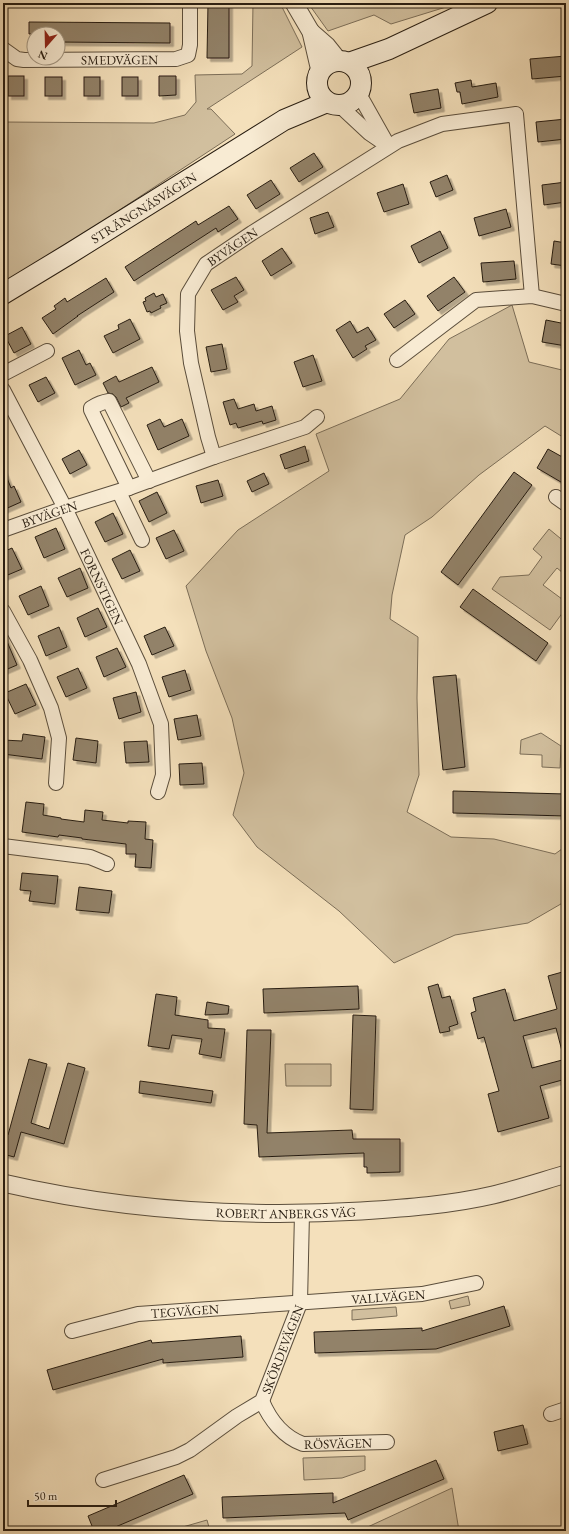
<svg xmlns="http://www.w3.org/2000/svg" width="569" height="1534" viewBox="0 0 569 1534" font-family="'EB Garamond',serif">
<defs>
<filter id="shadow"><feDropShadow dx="3.5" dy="3.5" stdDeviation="0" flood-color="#0004"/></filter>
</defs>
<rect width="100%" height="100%" fill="#f4e0bb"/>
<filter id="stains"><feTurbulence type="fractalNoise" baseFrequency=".005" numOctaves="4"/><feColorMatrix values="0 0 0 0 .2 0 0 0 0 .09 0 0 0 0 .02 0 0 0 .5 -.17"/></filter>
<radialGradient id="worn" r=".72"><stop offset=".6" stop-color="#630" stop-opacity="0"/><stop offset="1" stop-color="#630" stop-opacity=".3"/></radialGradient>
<g fill="#d1bf9e" stroke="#7c6e58">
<polygon points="253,3 280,3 302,47 207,109 211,109 235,134 36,265 3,284 3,122 154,123 185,115 196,102 195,75 242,74 252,66"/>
<polygon points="308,3 459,3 391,24 374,15 328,31"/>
<polygon points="512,305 529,362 566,371 566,439 545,426 479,475 432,517 405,535 392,595 390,619 418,637 417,698 419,775 407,812 451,837 494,839 555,854 566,846 566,901 528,923 455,935 394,963 339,911 257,847 233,815 244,773 232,718 206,651 186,586 238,530 329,471 316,434 400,399 449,339"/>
<polygon points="549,529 566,543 566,569 563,573 557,568 543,585 566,602 566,608 550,630 492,589 500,577 529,575 542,557 533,549"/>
<polygon points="541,733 561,746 560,768 542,767 542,755 520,754 521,740"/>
<polygon points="285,1064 331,1064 331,1086 286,1086"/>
<polygon points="468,1296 470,1305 451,1309 449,1301"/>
<polygon points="396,1307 397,1316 352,1320 352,1310"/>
<polygon points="365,1456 365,1470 342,1478 304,1480 303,1458"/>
<polygon points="452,1488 459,1531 359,1531"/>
<polygon points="207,1520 210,1531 169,1531"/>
</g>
<g fill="#928269" stroke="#281d11" filter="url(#shadow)">
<polygon points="208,3 229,3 229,58 207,58"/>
<polygon points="29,22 170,23 170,43 58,42 58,34 29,34"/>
<polygon points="566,56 566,76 532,79 530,59"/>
<rect x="8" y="76" width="16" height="20"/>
<polygon points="159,76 176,76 176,95 159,96"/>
<rect x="45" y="77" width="17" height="19"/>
<rect x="84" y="77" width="16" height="19"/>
<rect x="122" y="77" width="16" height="19"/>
<polygon points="471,80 472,87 496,83 498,97 462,104 460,92 457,92 455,83"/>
<polygon points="438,89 441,108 414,113 410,94"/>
<polygon points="566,119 566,139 538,142 536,122"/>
<polygon points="314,153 323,167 299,182 290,168"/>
<polygon points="447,175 453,190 436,197 430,182"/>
<polygon points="271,180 280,194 256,209 247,195"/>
<polygon points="566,182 566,202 544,205 542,185"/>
<polygon points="403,184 409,204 384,212 377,193"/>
<polygon points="229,206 238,219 218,232 216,228 134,281 125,267 196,221 198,225"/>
<polygon points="506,209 511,227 479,236 474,218"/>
<polygon points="328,212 334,227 315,234 310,218"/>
<polygon points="440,231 448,248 419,263 411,246"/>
<polygon points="554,241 566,243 566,266 551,264"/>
<polygon points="282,248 292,263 271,276 262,261"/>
<polygon points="514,261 516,279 483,282 481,263"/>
<polygon points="236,277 244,290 234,296 238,302 223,310 211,290"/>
<polygon points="454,277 465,292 438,311 427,296"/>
<polygon points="106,278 114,292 77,316 78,316 53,334 42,318 56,309 54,306 65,298 67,302"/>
<polygon points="154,293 156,297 163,294 167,303 160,306 161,308 151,313 150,311 147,312 143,302 146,301 145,298"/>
<polygon points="405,300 415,314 394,328 384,314"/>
<polygon points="130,319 140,339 113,353 104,336 119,329 118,325"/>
<polygon points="546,320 566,324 566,346 542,342"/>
<polygon points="350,321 357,333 368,327 376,340 365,346 367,349 353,358 336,330"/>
<polygon points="22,327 31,344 14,353 5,336"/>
<polygon points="222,344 227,369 211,372 206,347"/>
<polygon points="79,350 86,365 90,363 96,375 75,385 62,358"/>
<polygon points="313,355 322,381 303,387 294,362"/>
<polygon points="152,367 159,382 126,398 129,403 121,407 116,397 113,394 108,393 103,383 116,376 119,382"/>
<polygon points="46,377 55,393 38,402 29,385"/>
<polygon points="234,399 238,409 254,404 256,411 272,406 276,420 263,424 262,421 238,428 236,423 230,425 223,402"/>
<polygon points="160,419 164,427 182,419 189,436 158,450 147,425"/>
<polygon points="305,446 309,461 285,469 280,455"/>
<polygon points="548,449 566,459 566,485 537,468"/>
<polygon points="79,450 87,465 70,474 62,459"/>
<polygon points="3,468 11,488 14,486 21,502 3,510"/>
<polygon points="514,472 532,485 458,585 441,572"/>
<polygon points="264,473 269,484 252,492 247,481"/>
<polygon points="218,480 223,496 201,503 196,486"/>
<polygon points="157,492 167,513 149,522 139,501"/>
<polygon points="113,513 123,534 105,542 95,522"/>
<polygon points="56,528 65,549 44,558 35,537"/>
<polygon points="174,530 184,551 166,559 156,538"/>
<polygon points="12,548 22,569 3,577 3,552"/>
<polygon points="130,550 140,571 122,579 112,559"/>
<polygon points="80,568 88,588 67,597 58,578"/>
<polygon points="41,586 49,606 28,615 19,596"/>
<polygon points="473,589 548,643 536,661 460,607"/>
<polygon points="98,608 107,627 85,637 77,618"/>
<polygon points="59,627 67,647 46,656 38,636"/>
<polygon points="165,627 174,646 152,655 144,636"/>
<polygon points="3,632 17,665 3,671"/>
<polygon points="117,648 126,667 104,677 96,657"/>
<polygon points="78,668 87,688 66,697 57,677"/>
<polygon points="185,670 191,690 169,697 162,677"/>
<polygon points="456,675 465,767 443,770 433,677"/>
<polygon points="26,684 36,705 15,714 5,693"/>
<polygon points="136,692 141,712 119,719 113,698"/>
<polygon points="197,715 201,736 178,740 174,719"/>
<polygon points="23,734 45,737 42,759 3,754 3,740 22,741"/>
<polygon points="76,738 98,741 96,763 73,760"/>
<polygon points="147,741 149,762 126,763 124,742"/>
<polygon points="202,763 204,784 180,785 179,764"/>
<polygon points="453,791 566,794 566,816 453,813"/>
<polygon points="26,802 44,804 43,815 61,818 61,819 84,822 85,810 103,812 102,820 128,823 128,821 146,822 145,839 153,840 151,868 135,867 136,854 126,854 126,844 82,839 82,838 59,835 58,837 22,832"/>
<polygon points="22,873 58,876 55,904 29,901 31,891 20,890"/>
<polygon points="79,887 112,891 109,913 76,910"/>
<polygon points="566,971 566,1055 563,1055 556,1028 523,1036 532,1068 566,1059 566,1079 540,1086 549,1118 498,1132 488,1094 499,1091 484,1037 478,1039 471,1013 476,1011 473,998 505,989 514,1021 557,1009 548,976"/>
<polygon points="438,984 442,998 450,996 458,1024 449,1027 450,1031 440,1033 428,987"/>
<polygon points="358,986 359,1009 264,1013 263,989"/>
<polygon points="156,994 177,997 175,1015 208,1020 208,1028 225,1029 221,1058 199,1054 202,1039 172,1035 169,1049 148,1046"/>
<polygon points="207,1002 229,1006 228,1014 205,1015"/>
<polygon points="353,1015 376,1016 373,1110 350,1109"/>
<polygon points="247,1030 271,1030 267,1133 352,1130 353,1139 400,1139 400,1172 367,1173 367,1167 364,1167 364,1153 259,1157 257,1125 244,1124"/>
<polygon points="29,1059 47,1064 31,1123 49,1129 68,1063 85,1068 64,1144 21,1132 14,1157 3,1154 3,1134 8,1135"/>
<polygon points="140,1081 213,1091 211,1103 139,1093"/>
<polygon points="504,1306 510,1326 436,1349 315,1353 314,1332 422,1328 422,1331"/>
<polygon points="241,1336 243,1357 163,1363 163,1359 53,1390 47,1370 151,1340 152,1343"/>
<polygon points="523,1425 528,1444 498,1451 494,1432"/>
<polygon points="436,1460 444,1479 348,1520 345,1513 223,1518 222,1497 333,1493 333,1503"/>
<polygon points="184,1475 193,1494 106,1531 94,1531 88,1516"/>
</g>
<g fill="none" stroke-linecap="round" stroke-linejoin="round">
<g stroke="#5b4e3c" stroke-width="16">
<g id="minor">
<path id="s1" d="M3,49L17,59L24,60L176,59L188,55L190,45V3"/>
<polyline points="359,94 386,142"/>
<polyline points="340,106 369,133 388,146"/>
<polyline points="397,360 476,300 532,296 566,304"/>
<polyline points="3,374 47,351"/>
<path id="s2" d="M3,390L65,508L139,664L161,724L163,775L158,792"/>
<path id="s3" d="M317,417L305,427L214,457L208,437L191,363L187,331L188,294L206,264L252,233L398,141L442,124L516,114L532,296"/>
<path d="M129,488L91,410V408C96,405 103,402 109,401L149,481"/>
<polyline points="119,492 142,540"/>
<polyline points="556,497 566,504"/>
<path id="s4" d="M3,530L65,508L129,488L214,457"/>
<polyline points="3,611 30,660 51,708 59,738 56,783"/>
<polyline points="3,846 90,857 107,864"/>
<path id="s5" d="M72,1331L138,1314L422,1294L476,1283"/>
<path id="s6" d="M262,1401C270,1420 284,1437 303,1444L387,1442"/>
<polyline points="551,1414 566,1409"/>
<path id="s7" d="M103,1480L176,1457L190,1450L237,1416L262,1401L300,1303L302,1213"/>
</g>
</g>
<g stroke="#5b4e3c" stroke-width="19">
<g id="tertiary">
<polyline points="294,3 311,32 320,71"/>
<polyline points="311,32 327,46 339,61"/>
<path id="s8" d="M3,1183C120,1210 241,1218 361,1211C406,1208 450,1205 493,1195C518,1189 542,1181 566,1174"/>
</g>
</g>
<g stroke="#281d11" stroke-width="22">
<g id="secondary">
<circle cx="339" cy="83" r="22"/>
<polyline points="349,63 389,49 487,3"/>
<path id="s9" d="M3,294L69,254L284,120L327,102"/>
</g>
</g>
<use href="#minor" stroke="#f8ebd3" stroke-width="14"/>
<use href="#tertiary" stroke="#f8ebd3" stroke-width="17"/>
<use href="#secondary" stroke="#f8ebd3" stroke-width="20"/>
</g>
<g text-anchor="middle" stroke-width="3" stroke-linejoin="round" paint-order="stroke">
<g font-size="13" fill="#281d11" stroke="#f8ebd3">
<text dy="5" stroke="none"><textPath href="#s1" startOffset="120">SMEDVÄGEN</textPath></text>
<text dy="5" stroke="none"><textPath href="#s9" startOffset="165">STRÄNGNÄSVÄGEN</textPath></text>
<text dy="5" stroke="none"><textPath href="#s3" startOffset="344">BYVÄGEN</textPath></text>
<text dy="5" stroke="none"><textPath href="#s4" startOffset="49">BYVÄGEN</textPath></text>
<text dy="5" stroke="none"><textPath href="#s2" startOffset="220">FORNSTIGEN</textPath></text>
<text dy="5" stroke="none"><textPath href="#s8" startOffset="285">ROBERT ANBERGS VÄG</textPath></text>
<text dy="5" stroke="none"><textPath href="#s5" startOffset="319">VALLVÄGEN</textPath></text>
<text dy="5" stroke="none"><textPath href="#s5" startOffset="115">TEGVÄGEN</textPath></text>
<text dy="5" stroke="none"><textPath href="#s7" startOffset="235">SKÖRDEVÄGEN</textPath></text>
<text dy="5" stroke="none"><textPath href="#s6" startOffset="96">RÖSVÄGEN</textPath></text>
</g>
</g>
<rect width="569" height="1534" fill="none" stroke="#f4e0bb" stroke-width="16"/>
<rect x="4" y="4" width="561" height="1526" fill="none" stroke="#281d11" stroke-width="2"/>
<rect x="8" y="8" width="553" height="1518" fill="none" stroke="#281d11"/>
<g transform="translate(46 46) rotate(200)"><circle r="19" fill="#f8ebd3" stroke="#a59985"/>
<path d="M0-3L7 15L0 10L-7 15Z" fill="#8f2418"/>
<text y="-6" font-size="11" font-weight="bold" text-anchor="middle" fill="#281d11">N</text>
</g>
<path d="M28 1500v6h88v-6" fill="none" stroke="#281d11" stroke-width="2"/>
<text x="34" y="1500" font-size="12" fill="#281d11" stroke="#f8ebd3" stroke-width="3" paint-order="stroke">50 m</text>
<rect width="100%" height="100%" filter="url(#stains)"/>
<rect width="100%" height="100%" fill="url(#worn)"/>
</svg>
